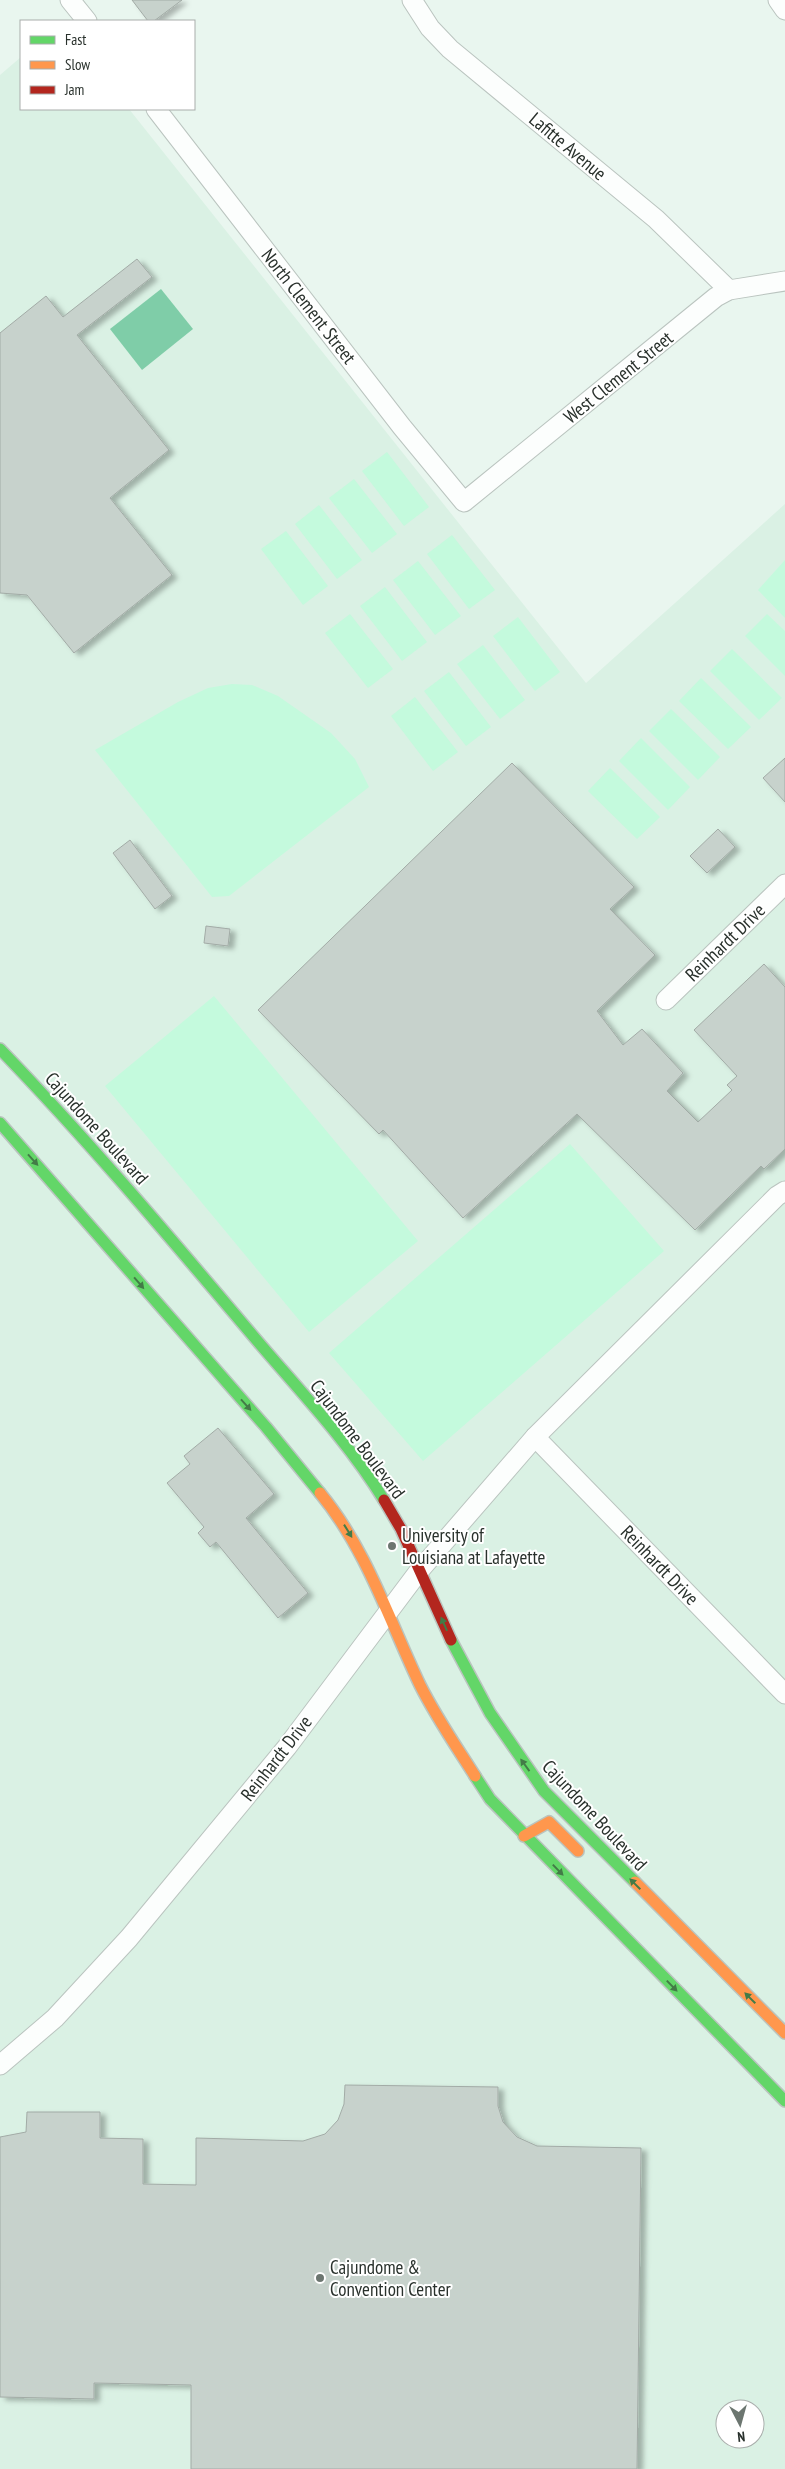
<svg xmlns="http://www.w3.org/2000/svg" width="785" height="2469" viewBox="0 0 785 2469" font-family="'PT Sans Narrow',sans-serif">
<defs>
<filter id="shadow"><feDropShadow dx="5.5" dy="3" stdDeviation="2.5" flood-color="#0004"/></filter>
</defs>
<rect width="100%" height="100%" fill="#e9f6ef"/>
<path fill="#daf1e4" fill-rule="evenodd" d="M21,57V109H129L586,683L785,504V2469H0V75ZM725,2409H755V2439H725Z"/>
<g fill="#c4fadd">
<polygon points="387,452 429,507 404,526 362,471"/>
<polygon points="354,479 397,534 372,553 329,498"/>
<polygon points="319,505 362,560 337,579 295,524"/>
<polygon points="286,531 328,586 303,605 261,549"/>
<polygon points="452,535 495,590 469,609 427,554"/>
<polygon points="785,560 785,618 758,590"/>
<polygon points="418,561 461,616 435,635 393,580"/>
<polygon points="385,587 427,642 402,661 360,606"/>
<polygon points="350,614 393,669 368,688 325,633"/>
<polygon points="767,614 785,631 785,676 745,636"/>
<polygon points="518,617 560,672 535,691 493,636"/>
<polygon points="483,645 525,700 500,719 457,664"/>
<polygon points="732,649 782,698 759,720 710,671"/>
<polygon points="449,672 491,727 466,746 424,691"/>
<polygon points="701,678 751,727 728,749 679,701"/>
<polygon points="232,684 252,685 278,696 331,733 355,759 369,787 229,896 212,897 95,750 178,702 208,688"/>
<polygon points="415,697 458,752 433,771 391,716"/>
<polygon points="671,709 720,757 698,780 649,731"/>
<polygon points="641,738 690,787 668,810 619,761"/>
<polygon points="610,768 660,817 637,839 588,791"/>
<polygon points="214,996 418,1241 309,1332 105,1086"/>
<polygon points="570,1144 664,1251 423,1461 329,1353"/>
</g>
<polygon fill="#7fcda8" points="161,289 193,329 142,370 110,329"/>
<g fill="#c7d2cc" stroke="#a2aba6" filter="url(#shadow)">
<polygon points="132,0 182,0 154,21 148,21"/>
<polygon points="137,259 152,277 77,335 169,450 110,498 172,575 74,653 27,595 0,593 0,333 46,296 63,317"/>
<polygon points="785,758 785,802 763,778"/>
<polygon points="512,763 634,887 610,909 655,955 597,1011 623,1045 642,1029 683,1073 667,1091 698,1122 732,1090 727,1085 737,1076 694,1030 764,964 785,987 785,1149 764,1169 761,1166 695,1230 577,1114 463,1218 383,1130 379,1134 258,1010"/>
<polygon points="718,829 735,847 707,873 690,856"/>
<polygon points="130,840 172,896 155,909 113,853"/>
<polygon points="206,926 230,929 228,946 204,943"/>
<polygon points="218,1428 274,1494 246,1518 308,1593 278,1618 216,1542 210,1547 198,1533 204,1527 167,1483 190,1464 184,1456"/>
<polygon points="345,2085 498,2087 498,2106 503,2122 517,2137 537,2146 641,2148 637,2469 191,2469 191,2385 94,2383 94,2399 0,2397 0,2137 26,2132 27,2112 100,2112 100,2138 143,2139 143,2184 196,2185 196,2138 303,2141 325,2134 338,2120 344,2104"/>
</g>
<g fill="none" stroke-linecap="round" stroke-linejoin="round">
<g stroke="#bac4bf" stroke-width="21">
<g id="street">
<polyline points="70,0 87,21"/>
<polyline points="412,0 430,28 450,49 656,219 729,290"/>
<polyline points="778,0 785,10"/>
<polyline points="156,109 402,427 464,502 716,297 729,290 785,281"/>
<polyline points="666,1000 785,884"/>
<polyline points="535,1437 785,1694"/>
<polyline points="0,2065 55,2018 129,1938 287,1747 419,1571 535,1437 777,1196 785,1191"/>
</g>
</g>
<g stroke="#bac4bf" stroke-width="14">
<g id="fast">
<path d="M0,1049C89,1141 171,1239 254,1337C298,1389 348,1441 384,1500"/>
<polyline points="0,1123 266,1427 320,1493"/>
<polyline points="451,1640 490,1713 544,1791 635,1882"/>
<polyline points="475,1776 490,1799 785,2101"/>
</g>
</g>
<g stroke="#bac4bf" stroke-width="14">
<g id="slow">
<path d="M320,1493C367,1550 389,1620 420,1685C436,1717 456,1746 475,1776"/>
<polyline points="524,1836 549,1822 578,1851"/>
<polyline points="635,1882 785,2033"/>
</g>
</g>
<g stroke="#bac4bf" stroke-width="14">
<polyline id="jam" points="384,1500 401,1529 451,1640"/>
</g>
<use href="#street" stroke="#fcfefd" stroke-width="19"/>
<use href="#fast" stroke="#63d668" stroke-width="11"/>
<use href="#slow" stroke="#ff974d" stroke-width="11"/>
<use href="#jam" stroke="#b3261e" stroke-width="11"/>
</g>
<defs><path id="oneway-solid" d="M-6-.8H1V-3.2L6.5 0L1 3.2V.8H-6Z" transform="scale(1.25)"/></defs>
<g fill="#437b47">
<use href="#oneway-solid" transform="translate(33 1160) rotate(48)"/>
<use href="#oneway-solid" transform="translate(139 1283) rotate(49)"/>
<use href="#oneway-solid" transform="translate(246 1405) rotate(48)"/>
<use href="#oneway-solid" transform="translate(348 1531) rotate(58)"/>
<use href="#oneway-solid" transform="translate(444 1624) rotate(-114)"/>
<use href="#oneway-solid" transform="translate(525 1765) rotate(-126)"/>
<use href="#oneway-solid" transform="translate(558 1870) rotate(46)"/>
<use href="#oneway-solid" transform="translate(635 1884) rotate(-135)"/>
<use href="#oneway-solid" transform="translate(672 1986) rotate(46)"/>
<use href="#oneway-solid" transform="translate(750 1998) rotate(-135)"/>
</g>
<g fill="#6c7670" stroke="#fff" stroke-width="2">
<circle cx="392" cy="1546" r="5"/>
<circle cx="320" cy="2278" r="5"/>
</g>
<g text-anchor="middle" stroke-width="4" stroke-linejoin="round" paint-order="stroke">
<g font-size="19" fill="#29312c" stroke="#fff">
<text transform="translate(568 146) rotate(40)" y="7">Lafitte Avenue</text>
<text transform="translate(309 306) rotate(52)" y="7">North Clement Street</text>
<text transform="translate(618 377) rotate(-39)" y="7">West Clement Street</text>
<text transform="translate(725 942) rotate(-44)" y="7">Reinhardt Drive</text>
<text transform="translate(97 1128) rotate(48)" y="7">Cajundome Boulevard</text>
<text transform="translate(358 1439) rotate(53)" y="7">Cajundome Boulevard</text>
<text transform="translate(660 1565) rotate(46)" y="7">Reinhardt Drive</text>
<text transform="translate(276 1758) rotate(-52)" y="7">Reinhardt Drive</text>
<text transform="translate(595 1815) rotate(47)" y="7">Cajundome Boulevard</text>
</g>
<g font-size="19" fill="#29312c" stroke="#fff" text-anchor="start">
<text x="402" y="1542">University of<tspan x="402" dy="22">Louisiana at Lafayette</tspan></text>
<text x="330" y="2274">Cajundome &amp;<tspan x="330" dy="22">Convention Center</tspan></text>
</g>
</g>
<rect x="20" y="20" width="175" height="90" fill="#ffffff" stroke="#a9adab"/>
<rect x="30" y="36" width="25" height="8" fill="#63d668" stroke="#a9adab"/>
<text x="65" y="45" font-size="15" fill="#29312c">Fast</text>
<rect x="30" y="61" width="25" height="8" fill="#ff974d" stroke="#a9adab"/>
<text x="65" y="70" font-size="15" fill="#29312c">Slow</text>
<rect x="30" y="86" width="25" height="8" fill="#b3261e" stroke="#a9adab"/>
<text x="65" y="95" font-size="15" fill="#29312c">Jam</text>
<g transform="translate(740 2424) rotate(174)"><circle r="24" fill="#ffffff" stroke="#a9adab"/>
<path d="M0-4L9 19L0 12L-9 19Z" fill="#6c7670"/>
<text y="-8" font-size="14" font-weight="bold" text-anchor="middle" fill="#29312c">N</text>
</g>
</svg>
